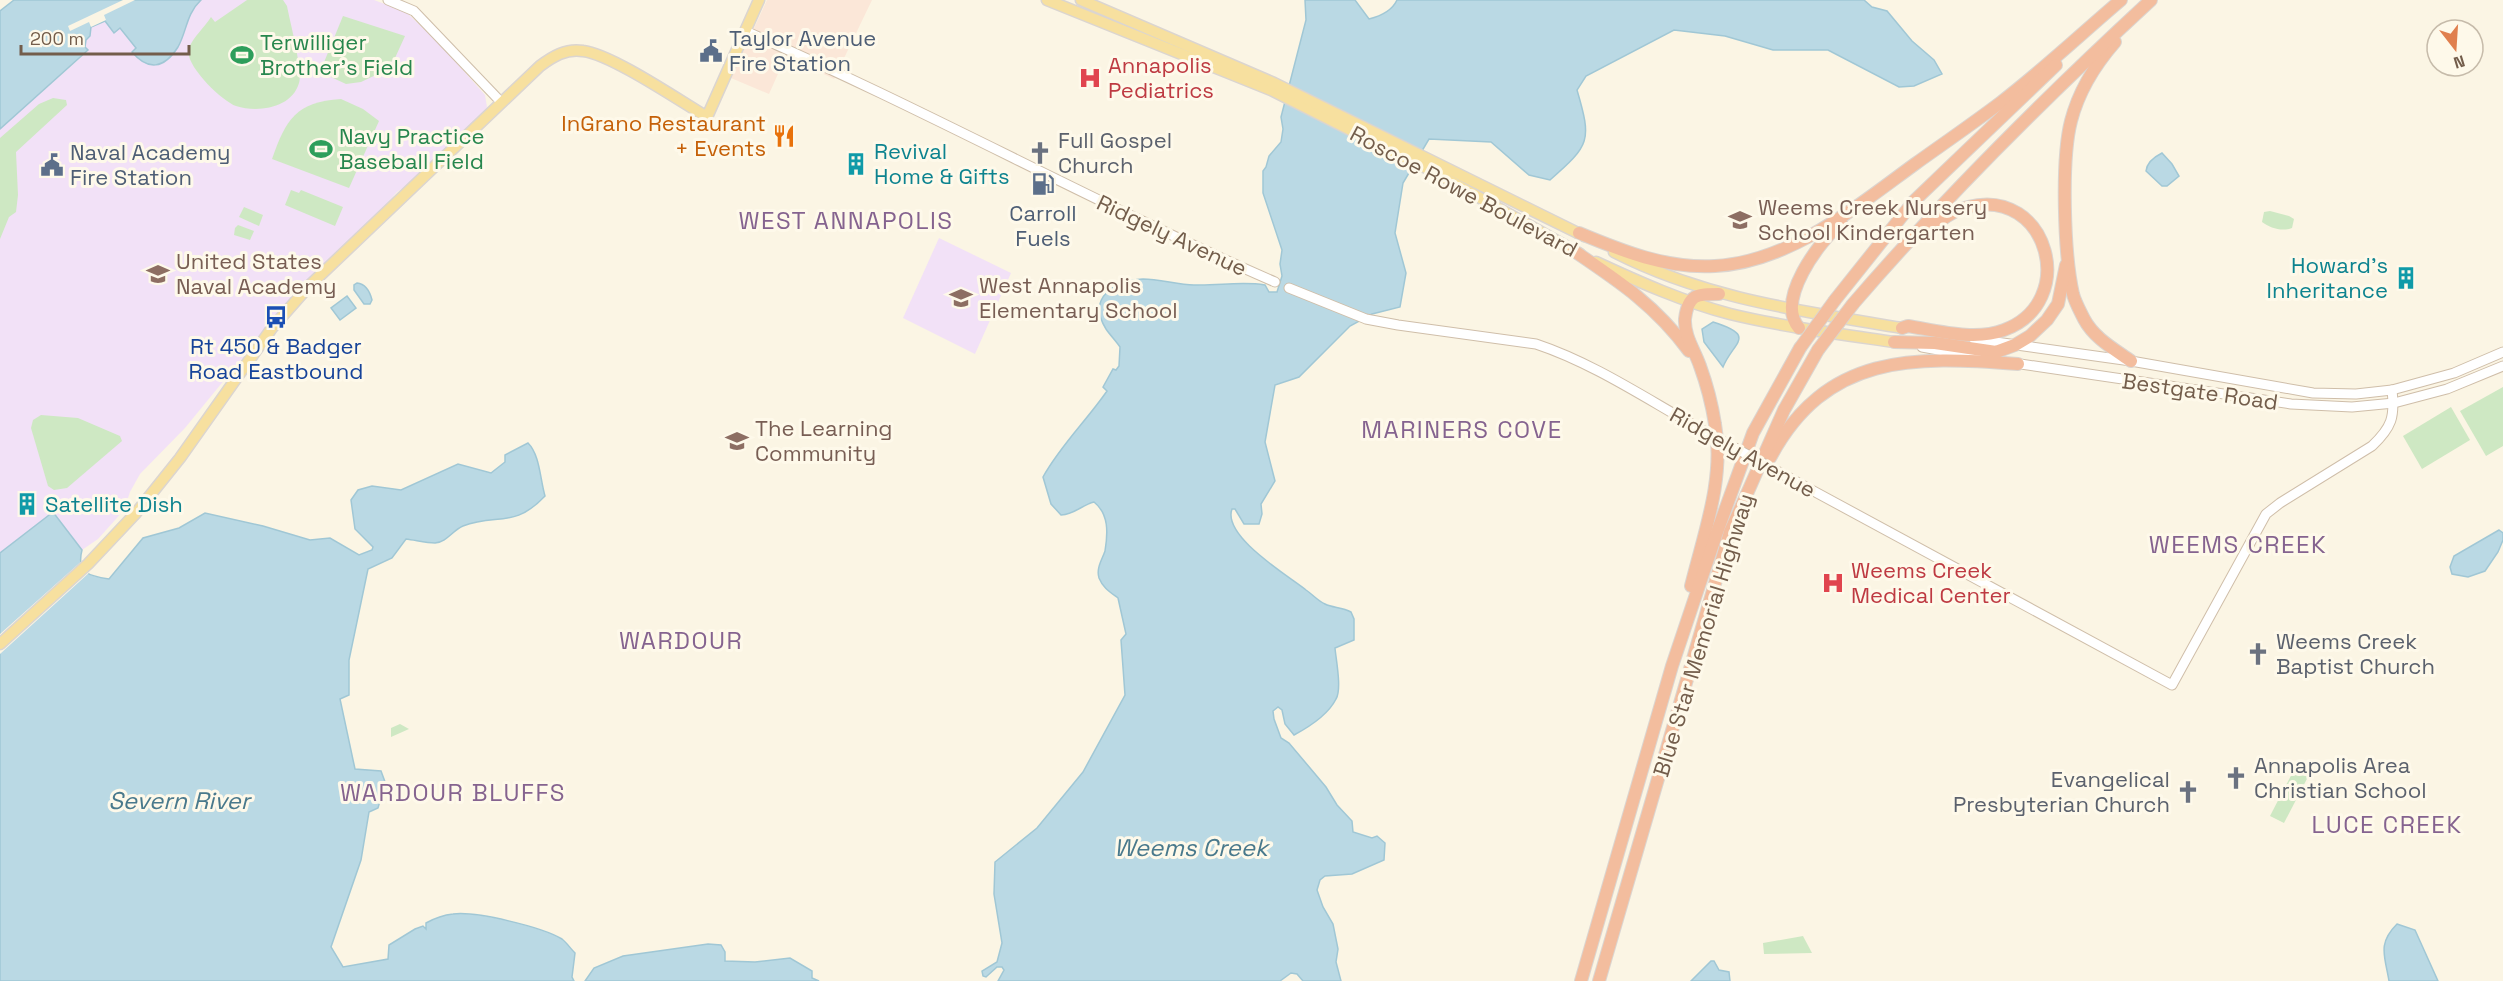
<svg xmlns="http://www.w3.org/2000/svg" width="2503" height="981" viewBox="0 0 2503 981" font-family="'Space Grotesk',sans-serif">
<rect width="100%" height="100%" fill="#fbf5e4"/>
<polygon fill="#fbe7d8" points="767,0 872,0 834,79 786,56 769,94 731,78"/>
<g fill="#f2e1f7">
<polygon points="201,0 374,0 406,12 439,43 485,95 487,107 484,113 417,178 397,192 364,229 298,290 185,428 140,474 130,492 124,510 98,539 82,550 53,512 0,553 0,129 88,51 85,47 86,40 90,36 91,27 106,20 114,32 120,28 137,48 178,47 191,11"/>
<polygon points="939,238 1011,273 975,354 903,318"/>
</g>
<g fill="#cee8c3">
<path d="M247,0H283L287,6C290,22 303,71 299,83C292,108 258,113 236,106C222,101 183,64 189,48C193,37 205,27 211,17L215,22Z"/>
<polygon points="343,16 405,36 395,58 380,73 361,82 346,84 320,72"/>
<polygon points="53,98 66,100 67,105 16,152 18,195 16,212 9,217 0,239 0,138 39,104"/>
<path d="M341,99L363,109L379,121L349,188L272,159C286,119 296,102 341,99Z"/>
<polygon points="291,190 299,193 301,190 343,207 335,226 285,205"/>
<polygon points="244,207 263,215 259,226 239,217"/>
<path d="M2270,211L2289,216L2294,219L2292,228C2282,232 2270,228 2262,222L2264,212Z"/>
<polygon points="238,225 254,231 250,240 234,235 235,228"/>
<polygon points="2503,387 2503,446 2486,456 2460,411"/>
<polygon points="2451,407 2470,440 2422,469 2403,436"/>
<polygon points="41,415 78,418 120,436 122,441 67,488 54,490 48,486 31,428 33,420"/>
<polygon points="400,724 409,729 391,737 391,728"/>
<polygon points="2297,764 2311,771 2284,823 2270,816"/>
<polygon points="1803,936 1812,953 1764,954 1763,943"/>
</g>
<g fill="#bad9e4" stroke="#a0c7d5" stroke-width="1.5">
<path d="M14,0H201C186,14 187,31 178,47C164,69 148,71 132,52L136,48L120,28L114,33L105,21L91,27L90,36L86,40L85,47L88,50L0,129V11Z"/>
<path d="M1305,0H1355L1369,19C1381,16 1392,11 1397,0H1864L1872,7L1887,11L1912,41L1934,60L1942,74L1914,86L1899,87L1828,50H1773L1725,36L1674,30L1586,76L1577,90C1592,141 1590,145 1550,180L1529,175L1491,142L1429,139L1403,183L1395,233L1406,273L1400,307L1372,314L1350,326L1299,377L1275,385L1265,442L1275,481L1261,504L1262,514L1259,524H1244L1235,509H1232C1222,536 1287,575 1306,590C1312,594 1318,601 1325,604C1333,608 1342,607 1351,612L1354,619V640L1335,648C1336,660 1342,689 1336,699C1328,715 1309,727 1294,735L1285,724L1282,710L1278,707L1273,711L1274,719L1281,738L1289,743L1326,787L1337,805L1352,821L1353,832L1372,838L1377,836L1385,843L1384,860L1352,874L1325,876L1320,880L1317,890L1323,907L1333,924L1338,949L1336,962L1341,981H1303L1297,974L1291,973L1280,981H998L1004,970L1002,967H997L986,977L983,976L982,971L997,962L1002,943L994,894L995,862L1037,828L1083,772L1125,695L1121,640L1126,634L1118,598C1110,592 1103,588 1099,578C1096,568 1102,560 1105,551C1108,533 1109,514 1094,502C1082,505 1075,514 1061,515L1051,504L1043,477C1060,446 1087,420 1107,391L1103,387L1113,369L1116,370L1119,366L1120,347C1116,341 1110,335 1106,329C1086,297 1115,281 1143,279C1160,279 1178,285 1194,285C1218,286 1241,281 1265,285L1269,292H1277L1282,276L1280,264L1282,250L1263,193V171L1266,167L1269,156L1281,142L1283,129L1281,117L1306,20Z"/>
<path d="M2162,153L2172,164L2179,176L2167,186H2162L2146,171C2147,162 2154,157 2162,153Z"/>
<path d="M357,283C366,284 370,292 372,300L370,304H364L354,290V285Z"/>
<polygon points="347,296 356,308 340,320 331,308"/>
<path d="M1713,322C1758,336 1733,342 1723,367L1704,342L1702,329Z"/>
<path d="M528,443C540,455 540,479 545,496C514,529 497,513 463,526C453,530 447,542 435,543C426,543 415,540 406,539L392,558L368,569L349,660V695L340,699L355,769L381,771L388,790L382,794L378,808L369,812L361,860L331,947L343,967L388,959L389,945L415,929L423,926L426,929V923C435,918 443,915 453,914C476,911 542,927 562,939C567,943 570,948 575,953L572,977L574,981H0V553L53,512L82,550C76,573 89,576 109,579L143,538L179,528L205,513L263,526L310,540L330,538L359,555L372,550L373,547L355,529L351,500L358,490L372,486L401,490L458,464L491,473L505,462V455Z"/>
<polygon points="2499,530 2503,533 2503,540 2498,552 2485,571 2468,577 2452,574 2450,567 2454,556"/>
<path d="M2397,924L2415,930L2438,981H2389C2385,956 2377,944 2397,924Z"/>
<polygon points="708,944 721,945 725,952 725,961 755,962 790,958 812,971 812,978 819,981 585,981 594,968 623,956"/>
<polygon points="1711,961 1714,961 1719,970 1729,972 1730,981 1691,981"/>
</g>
<g fill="#fbf5e4">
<polygon points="123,0 135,0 104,15 106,20 91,27 89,22 70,31 68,26"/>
<polygon points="83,560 86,570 90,572 0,654 0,634"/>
</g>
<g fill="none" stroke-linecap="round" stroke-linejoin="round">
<g stroke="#cfbea9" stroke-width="11">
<g id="secondary">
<polyline points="388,0 414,11 501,102"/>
<path d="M745,31C925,109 1096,204 1275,282"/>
<path d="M1289,288L1366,319L1398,325L1536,344C1593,363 1645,398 1697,427"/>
<polyline points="1974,339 2131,361 2313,393 2356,394 2392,390 2454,373 2503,352"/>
<polyline points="1922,347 1977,357"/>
<polyline points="2014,363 2291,404 2352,407 2394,403 2447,389 2503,366"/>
<path d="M1795,481L2172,685L2266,514L2280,503L2372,446C2392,427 2395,417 2392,390"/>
</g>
</g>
<g stroke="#dbd5d0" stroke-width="13">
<g id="primary">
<polyline points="1047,0 1271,90 1434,172 1580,254"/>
<polyline points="1081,0 1274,83 1584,236"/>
<path d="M1614,252C1706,299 1802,311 1902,328"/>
<path d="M1596,262C1639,282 1684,302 1730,314C1784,327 1839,334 1894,342"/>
<path d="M0,644L88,564L136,513L180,458L272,328L309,286L540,66C552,57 566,48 583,51C611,54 680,101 707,117L759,0"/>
</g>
</g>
<g stroke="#dbd5d0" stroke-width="14">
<g id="highway">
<path d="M2115,42C2094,66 2079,90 2071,121C2061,160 2064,254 2073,294C2075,302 2080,311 2084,319C2094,338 2114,349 2131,361"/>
<path d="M1579,233C1622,251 1667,269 1715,266C1790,262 1856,207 1915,164C1943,144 1972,124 2000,103C2042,71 2081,34 2121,0"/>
<path d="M1574,251C1620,282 1656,306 1689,351"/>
<polyline points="1835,300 1914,201 2056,65"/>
<path d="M1853,304C1946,196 2047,96 2151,0"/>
<path d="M1799,328C1775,300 1819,242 1841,223"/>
<path d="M1902,328L1908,326C1939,331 1975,341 2004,330C2080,302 2048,186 1968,207C1950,211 1936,225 1920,235"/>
<polyline points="1894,342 1935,343 1996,352 2015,345 2030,336 2047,320 2058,304 2066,265"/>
<path d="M1770,458C1826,353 1913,356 2018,364"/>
<path d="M1691,586C1704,533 1725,478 1715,424C1712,405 1707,385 1700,366C1695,351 1684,336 1685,319C1688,294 1697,294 1719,294"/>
<polyline points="1581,981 1672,666 1716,535 1753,433 1800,348"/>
<polyline points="1599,981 1730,532 1784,410 1818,350"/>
</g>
</g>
<use href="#secondary" stroke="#fff" stroke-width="9"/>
<use href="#primary" stroke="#f7e09f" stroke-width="10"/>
<use href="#highway" stroke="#f3bd9e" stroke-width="12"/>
<g stroke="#cfbea9" stroke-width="11" stroke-linecap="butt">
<polyline id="secondary-bridge" points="1697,427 1795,481"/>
</g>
<g stroke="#dbd5d0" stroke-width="14" stroke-linecap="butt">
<g id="highway-bridge">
<polyline points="1800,348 1835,300"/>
<polyline points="1818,350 1853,304"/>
</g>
</g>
<use href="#secondary-bridge" stroke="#fff" stroke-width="9"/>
<use href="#highway-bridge" stroke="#f3bd9e" stroke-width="12"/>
</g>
<defs>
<g id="civic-bare" transform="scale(1.8)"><path d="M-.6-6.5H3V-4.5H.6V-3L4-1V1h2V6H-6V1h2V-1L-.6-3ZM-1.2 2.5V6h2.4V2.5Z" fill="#5c6f8a" stroke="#fef9ea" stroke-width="2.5" paint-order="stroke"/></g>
<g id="stadium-bare" transform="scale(1.8)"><path d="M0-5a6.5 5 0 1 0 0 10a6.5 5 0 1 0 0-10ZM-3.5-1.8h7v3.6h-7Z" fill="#2e9e5b" stroke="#fef9ea" stroke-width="2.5" paint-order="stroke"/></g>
<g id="hospital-bare" transform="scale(1.8)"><path d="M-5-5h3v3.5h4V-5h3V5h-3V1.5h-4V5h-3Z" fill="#e0444e" stroke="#fef9ea" stroke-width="2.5" paint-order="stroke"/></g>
<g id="restaurant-bare" transform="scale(1.8)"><path d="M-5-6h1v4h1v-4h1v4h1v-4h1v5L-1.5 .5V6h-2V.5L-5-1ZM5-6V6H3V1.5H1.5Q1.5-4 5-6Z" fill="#e8710a" stroke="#fef9ea" stroke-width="2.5" paint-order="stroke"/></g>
<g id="church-bare" transform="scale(1.8)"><path d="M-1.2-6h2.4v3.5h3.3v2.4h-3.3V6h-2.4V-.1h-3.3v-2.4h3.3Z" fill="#6b7280" stroke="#fef9ea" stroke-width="2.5" paint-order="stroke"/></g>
<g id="building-bare" transform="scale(1.8)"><path d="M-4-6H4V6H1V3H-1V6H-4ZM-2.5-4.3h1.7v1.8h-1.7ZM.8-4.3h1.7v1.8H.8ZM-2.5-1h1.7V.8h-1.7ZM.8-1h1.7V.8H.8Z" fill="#0f9aa8" stroke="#fef9ea" stroke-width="2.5" paint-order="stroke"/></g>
<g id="fuel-bare" transform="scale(1.8)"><path d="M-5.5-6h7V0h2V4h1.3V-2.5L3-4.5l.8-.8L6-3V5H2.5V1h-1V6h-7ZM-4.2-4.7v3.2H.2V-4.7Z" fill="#5c6f8a" stroke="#fef9ea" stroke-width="2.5" paint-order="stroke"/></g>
<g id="school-bare" transform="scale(1.8)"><path d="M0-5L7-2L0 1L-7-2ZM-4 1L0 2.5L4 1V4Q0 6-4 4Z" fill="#8d6e63" stroke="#fef9ea" stroke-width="2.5" paint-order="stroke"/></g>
<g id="university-bare" transform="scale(1.8)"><path d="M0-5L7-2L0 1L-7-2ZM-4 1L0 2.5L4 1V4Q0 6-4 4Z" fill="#8d6e63" stroke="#fef9ea" stroke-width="2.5" paint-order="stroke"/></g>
<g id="bus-bare" transform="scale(1.8)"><path d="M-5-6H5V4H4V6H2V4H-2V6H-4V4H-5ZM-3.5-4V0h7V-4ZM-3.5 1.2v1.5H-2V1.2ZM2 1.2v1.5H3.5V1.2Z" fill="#1a4fb4" stroke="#fef9ea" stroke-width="2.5" paint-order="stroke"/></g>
</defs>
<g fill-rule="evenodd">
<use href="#civic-bare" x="711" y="51"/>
<use href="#stadium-bare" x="242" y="55"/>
<use href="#hospital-bare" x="1090" y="78"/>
<use href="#restaurant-bare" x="784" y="136"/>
<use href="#stadium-bare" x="321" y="149"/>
<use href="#church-bare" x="1040" y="153"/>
<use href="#building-bare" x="856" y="164"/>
<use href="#civic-bare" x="52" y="165"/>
<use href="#fuel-bare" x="1043" y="184"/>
<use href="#school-bare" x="1740" y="220"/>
<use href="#university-bare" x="158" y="274"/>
<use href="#building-bare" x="2406" y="278"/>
<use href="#school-bare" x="961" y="298"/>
<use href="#bus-bare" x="276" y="317"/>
<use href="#school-bare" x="737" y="441"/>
<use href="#building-bare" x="27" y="504"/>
<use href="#hospital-bare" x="1833" y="583"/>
<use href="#church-bare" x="2258" y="654"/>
<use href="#church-bare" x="2236" y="778"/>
<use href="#church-bare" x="2188" y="792"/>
</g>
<g text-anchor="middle" stroke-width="6" stroke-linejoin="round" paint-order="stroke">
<g font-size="22" fill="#4e5e75" stroke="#fef9ea" text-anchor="start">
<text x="729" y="46">Taylor Avenue<tspan x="729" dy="25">Fire Station</tspan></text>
<text x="70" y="160">Naval Academy<tspan x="70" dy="25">Fire Station</tspan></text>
<text x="1043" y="221" text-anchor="middle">Carroll<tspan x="1043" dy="25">Fuels</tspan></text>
</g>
<g font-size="22" fill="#27864d" stroke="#fef9ea" text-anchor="start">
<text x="260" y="50">Terwilliger<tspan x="260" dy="25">Brother's Field</tspan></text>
<text x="339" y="144">Navy Practice<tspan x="339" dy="25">Baseball Field</tspan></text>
</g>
<g font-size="22" fill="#be3a42" stroke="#fef9ea" text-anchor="start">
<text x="1108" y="73">Annapolis<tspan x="1108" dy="25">Pediatrics</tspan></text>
<text x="1851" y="578">Weems Creek<tspan x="1851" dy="25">Medical Center</tspan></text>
</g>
<g font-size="22" fill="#c56008" stroke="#fef9ea" text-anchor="end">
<text x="766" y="131">InGrano Restaurant<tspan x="766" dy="25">+ Events</tspan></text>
</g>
<g font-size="22" fill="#5b616d" stroke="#fef9ea" text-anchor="start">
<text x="1058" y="148">Full Gospel<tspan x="1058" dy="25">Church</tspan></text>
<text x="2276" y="649">Weems Creek<tspan x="2276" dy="25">Baptist Church</tspan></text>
<text x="2254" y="773">Annapolis Area<tspan x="2254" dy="25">Christian School</tspan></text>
<text x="2170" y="787" text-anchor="end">Evangelical<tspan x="2170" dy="25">Presbyterian Church</tspan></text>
</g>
<g font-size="22" fill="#0d838f" stroke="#fef9ea" text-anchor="start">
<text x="874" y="159">Revival<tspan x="874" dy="25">Home &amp; Gifts</tspan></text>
<text x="2388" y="273" text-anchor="end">Howard's<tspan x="2388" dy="25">Inheritance</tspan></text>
<text x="45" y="512">Satellite Dish</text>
</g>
<g font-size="22" fill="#735d4b" stroke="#fef9ea">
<text transform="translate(1464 191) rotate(28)" y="8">Roscoe Rowe Boulevard</text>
<text transform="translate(1172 235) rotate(25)" y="8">Ridgely Avenue</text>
<text transform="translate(2200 391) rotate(8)" y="8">Bestgate Road</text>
<text transform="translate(1743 452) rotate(29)" y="8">Ridgely Avenue</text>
<text transform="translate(1703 635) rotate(-73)" y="8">Blue Star Memorial Highway</text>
</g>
<g font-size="22" fill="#785e54" stroke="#fef9ea" text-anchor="start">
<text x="1758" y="215">Weems Creek Nursery<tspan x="1758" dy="25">School Kindergarten</tspan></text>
<text x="176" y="269">United States<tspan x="176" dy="25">Naval Academy</tspan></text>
<text x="979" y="293">West Annapolis<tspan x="979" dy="25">Elementary School</tspan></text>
<text x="755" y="436">The Learning<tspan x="755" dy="25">Community</tspan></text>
</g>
<g font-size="22" fill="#164399" stroke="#fef9ea">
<text x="276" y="354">Rt 450 &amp; Badger<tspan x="276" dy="25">Road Eastbound</tspan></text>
</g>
<g font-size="24" letter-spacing="1.5" fill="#85638f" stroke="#fef9ea">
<text x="846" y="229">WEST ANNAPOLIS</text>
<text x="1462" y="438">MARINERS COVE</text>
<text x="2238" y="553">WEEMS CREEK</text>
<text x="681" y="649">WARDOUR</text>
<text x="453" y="801">WARDOUR BLUFFS</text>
<text x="2387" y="833">LUCE CREEK</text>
</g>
<g font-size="24" font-style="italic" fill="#49798c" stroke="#fef9ea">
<text x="179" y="809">Severn River</text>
<text x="1191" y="856">Weems Creek</text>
</g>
</g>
<g transform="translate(2455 48) rotate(163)"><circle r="28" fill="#fef9ea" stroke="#c6bbaa" stroke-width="1.5"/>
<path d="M0-4.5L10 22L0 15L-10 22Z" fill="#e07f4e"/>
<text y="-9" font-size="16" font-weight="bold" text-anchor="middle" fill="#735d4b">N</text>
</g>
<path d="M21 45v9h168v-9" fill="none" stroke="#735d4b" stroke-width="3"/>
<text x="30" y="45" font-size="18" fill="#735d4b" stroke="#fef9ea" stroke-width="4.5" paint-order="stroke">200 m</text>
</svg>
